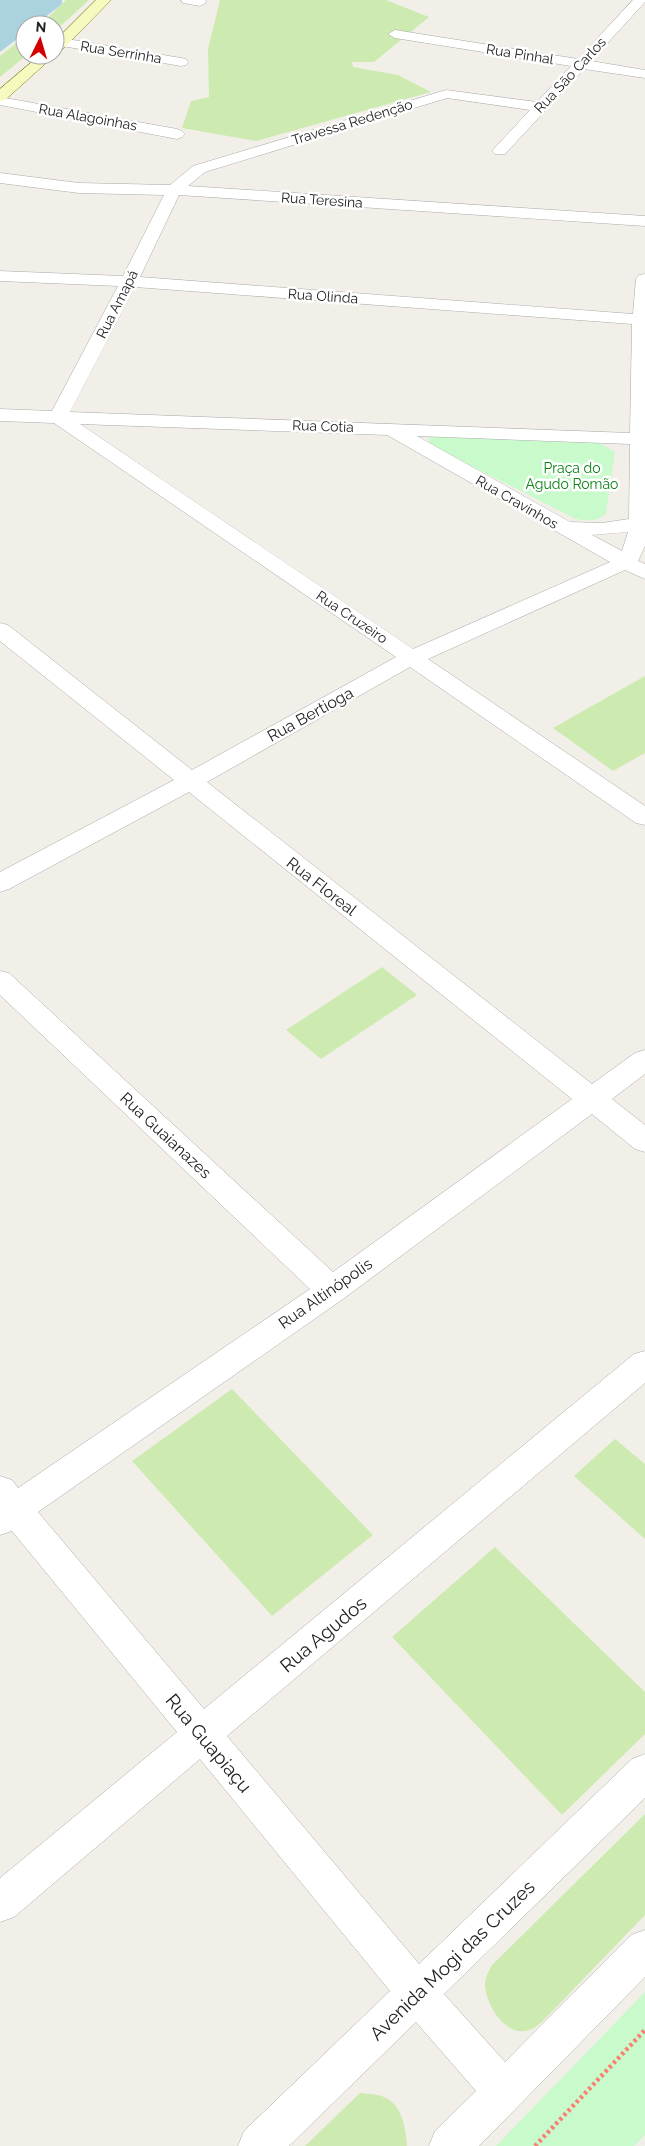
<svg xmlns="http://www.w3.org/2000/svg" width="645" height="2146" viewBox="0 0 645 2146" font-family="Raleway,sans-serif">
<rect width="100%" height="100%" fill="#f2efe9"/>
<g fill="#cdebb0">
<polygon points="66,0 89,0 55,31 55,25 40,25"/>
<polygon points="220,0 386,0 429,17 374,62 352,62 353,67 398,75 431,92 256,141 182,128 191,101 209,97 208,49"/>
<polygon points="25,36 25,55 27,55 0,77 0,56"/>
<polygon points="645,676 645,753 613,771 553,728"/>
<polygon points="382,967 417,995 321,1059 286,1030"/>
<polygon points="232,1389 373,1535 272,1616 132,1461"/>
<polygon points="615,1439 645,1464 645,1539 574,1476"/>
<polygon points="495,1547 645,1692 645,1734 562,1815 392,1637"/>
<path d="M645,1814V1915L542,2022C539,2024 536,2027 532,2029C507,2041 485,2004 485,1984C485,1978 489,1971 492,1965Z"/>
<path d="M360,2093C368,2094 378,2094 384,2097C402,2104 406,2129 407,2146H305Z"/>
</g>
<g fill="#c8facc">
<path d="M437,435L596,441L615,452L606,514C596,522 588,521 576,519L430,445L428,438Z"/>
<polygon points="645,1992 645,2135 634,2146 496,2146"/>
</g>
<polygon fill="#aad3df" points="0,0 62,0 62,4 35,25 25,25 25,33 0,52"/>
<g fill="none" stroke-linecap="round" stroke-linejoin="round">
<g stroke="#a9a9a9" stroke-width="1">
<g id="minor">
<polygon points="181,0 205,0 207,2 200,6 183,3"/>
<path d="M633,0H645V2L591,61L645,70V78L584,69L505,154H495L492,151L530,110L447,98L205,172L188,186L645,216V226L179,195L140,277L633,314L636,279L639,275L645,274V546L638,561L645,564V579L625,570L428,659L645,806V825L636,823L410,667L207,782L592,1084L635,1053L645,1050V1074L612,1099L645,1125V1152L635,1149L592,1114L343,1299L38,1512L204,1709L634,1354L645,1351V1383L227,1736L419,1964L632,1759L645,1754V1798L444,1994L505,2062L631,1935L645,1930V1977L479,2146H429L435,2131L476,2091L416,2022L289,2146H238L244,2131L390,1991L200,1759L14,1917L0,1922V1878L177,1732L12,1531L0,1535V1476L12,1480L18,1488L310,1289L0,995V971L9,973L333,1272L572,1099L189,792L9,889L0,892V872L174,780L0,641V623L8,625L192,770L396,657L54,423L0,421V409L52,411L118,286L0,281V271L123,276L164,195L79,193L0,183V173L79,183L170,185L193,166L446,90L537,102L571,66L395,38L388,34L395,30L578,59ZM135,287L632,324L630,433L70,412ZM80,424L387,435L610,562L413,649ZM417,436L630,444L629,519L602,523L570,522ZM628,532L622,551L592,535Z"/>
<polygon points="61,38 181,58 186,59 188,62 186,65 181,66 56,45 56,39"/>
<polygon points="0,97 177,129 182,131 185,134 182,137 177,139 0,105"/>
</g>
</g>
<g stroke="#707d05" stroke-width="1">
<g id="secondary">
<polygon points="96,0 111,0 60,52 55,53 55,41"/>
<polygon points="40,55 55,55 5,100 0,101 0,89"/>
</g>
</g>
<polyline stroke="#fa8072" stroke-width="4.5" stroke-dasharray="3 3" stroke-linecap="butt" points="535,2146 645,2030"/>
<use href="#minor" fill="#fff" fill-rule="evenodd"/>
<use href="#secondary" fill="#f7fabf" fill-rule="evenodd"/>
</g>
<g text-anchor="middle" stroke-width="5" stroke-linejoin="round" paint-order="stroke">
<g font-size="14" fill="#222" stroke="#fff">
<text transform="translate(121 52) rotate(9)" y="5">Rua Serrinha</text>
<text transform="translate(520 54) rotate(9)" y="5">Rua Pinhal</text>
<text transform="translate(570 75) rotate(-47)" y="5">Rua São Carlos</text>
<text transform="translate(88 117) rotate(10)" y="5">Rua Alagoinhas</text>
<text transform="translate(352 122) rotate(-17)" y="5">Travessa Redenção</text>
<text transform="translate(322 200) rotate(4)" y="5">Rua Teresina</text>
<text transform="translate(323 296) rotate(4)" y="5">Rua Olinda</text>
<text transform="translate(117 304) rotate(-63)" y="5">Rua Amapá</text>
<text transform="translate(323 426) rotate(2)" y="5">Rua Cotia</text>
<text transform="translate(517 502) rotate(30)" y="5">Rua Cravinhos</text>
<text transform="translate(352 617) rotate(34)" y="5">Rua Cruzeiro</text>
</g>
<g font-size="14" fill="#0c8416" stroke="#fff">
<text x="572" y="473">Praça do<tspan x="572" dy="16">Agudo Romão</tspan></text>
</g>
<g font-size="16" fill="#222" stroke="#fff">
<text transform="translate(310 714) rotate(-29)" y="6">Rua Bertioga</text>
<text transform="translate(322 886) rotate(38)" y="6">Rua Floreal</text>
<text transform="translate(166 1135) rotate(43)" y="6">Rua Guaianazes</text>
<text transform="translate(325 1293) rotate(-35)" y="6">Rua Altinópolis</text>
</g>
<g font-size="19" fill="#222" stroke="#fff">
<text transform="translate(323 1634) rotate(-40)" y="7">Rua Agudos</text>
<text transform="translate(209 1743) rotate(50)" y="7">Rua Guapiaçu</text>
<text transform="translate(452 1960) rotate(-44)" y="7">Avenida Mogi das Cruzes</text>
</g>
</g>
<g transform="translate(40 40) rotate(5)"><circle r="24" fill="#ffffff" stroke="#a7a7a7"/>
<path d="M0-4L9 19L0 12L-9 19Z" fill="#d40000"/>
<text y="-8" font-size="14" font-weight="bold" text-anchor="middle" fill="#222222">N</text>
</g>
</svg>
